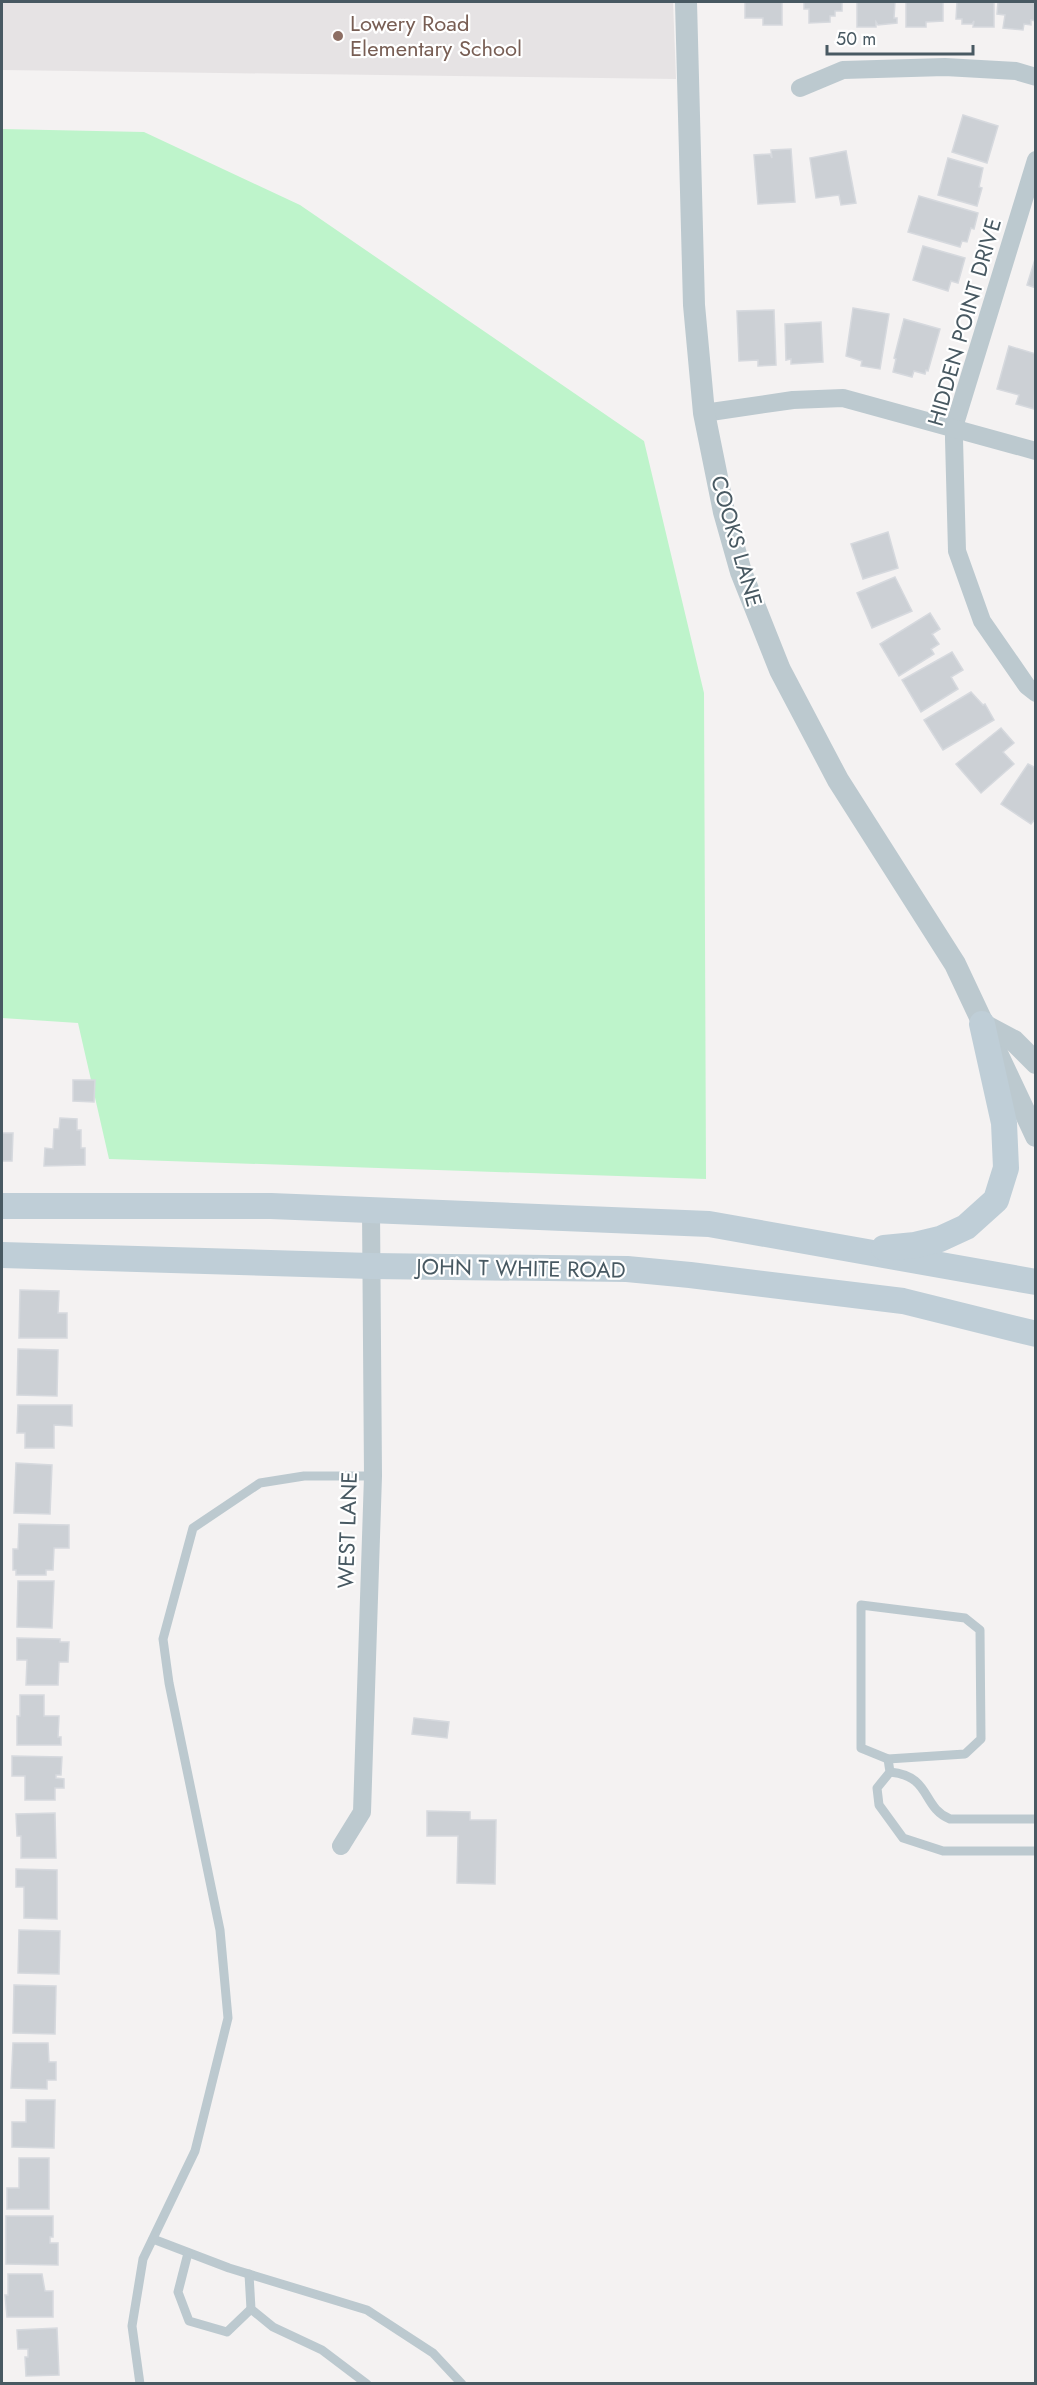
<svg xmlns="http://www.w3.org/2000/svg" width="1037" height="2385" viewBox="0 0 1037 2385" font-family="Jost,sans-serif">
<rect width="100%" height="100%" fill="#f4f2f2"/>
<polygon fill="#e6e3e4" points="2,2 673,2 676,79 2,70"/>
<polygon fill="#bef4cb" points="2,129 144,132 300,205 644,441 704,693 706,1179 109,1159 78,1023 2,1018"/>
<g fill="#ccd0d5" stroke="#d6d9de" stroke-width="1.5">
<polygon points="745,2 782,2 782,25 763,25 763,18 745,18"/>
<polygon points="804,2 842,2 842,11 835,11 835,16 830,16 830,22 809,23 809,9 804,9"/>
<polygon points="857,2 895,2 894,18 897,18 897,23 878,25 876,22 876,27 857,27"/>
<polygon points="906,2 943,2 943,21 926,22 926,27 906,27"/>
<polygon points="957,2 994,2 994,27 973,27 974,21 972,24 962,24 962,19 956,19"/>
<polygon points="998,2 1036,2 1036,21 1031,20 1031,25 1024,24 1023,30 1003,28 1005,15 997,14"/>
<polygon points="963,115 998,126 987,163 952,152"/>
<polygon points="791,149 795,202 758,204 754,155 770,154 772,158 771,150"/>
<polygon points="846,151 856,203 841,205 839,195 816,198 810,158"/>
<polygon points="948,158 983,168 979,187 982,188 977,206 938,195"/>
<polygon points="919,196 978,213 974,229 971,228 967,242 962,241 960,247 908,232"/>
<polygon points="923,246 965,258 958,283 951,281 948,291 913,280"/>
<polygon points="1036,256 1036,288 1027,285"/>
<polygon points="853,308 889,314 880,369 861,366 862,361 846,356"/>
<polygon points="774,310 776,365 758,366 758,360 739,361 737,311"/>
<polygon points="904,319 940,329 928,371 926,370 925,374 914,371 912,377 893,372 896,359 894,358"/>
<polygon points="821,322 823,362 791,364 791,359 786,360 785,324"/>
<polygon points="1009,346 1036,354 1034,409 1016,404 1019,395 997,389"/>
<polygon points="888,532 898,568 863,579 851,544"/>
<polygon points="895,577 912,611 872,628 857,593"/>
<polygon points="930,613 940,629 932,634 939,644 931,649 934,654 899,676 880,644"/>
<polygon points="952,652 963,670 951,677 958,689 921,712 902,680"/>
<polygon points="971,692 983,705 985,704 994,720 943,750 924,720"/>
<polygon points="1001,728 1014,743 1003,752 1014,764 981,793 956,764"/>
<polygon points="1028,764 1036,768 1036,818 1031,824 1001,804"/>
<polygon points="73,1080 95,1080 94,1102 73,1101"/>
<polygon points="60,1118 77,1119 77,1130 81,1130 81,1148 85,1148 85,1165 44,1166 45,1148 53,1149 54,1129 59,1129"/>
<polygon points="2,1133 13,1133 12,1161 2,1161"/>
<polygon points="20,1290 59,1291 58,1313 67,1313 67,1338 19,1338"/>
<polygon points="18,1349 58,1350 57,1396 17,1395"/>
<polygon points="18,1405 72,1405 72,1426 54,1425 54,1448 25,1448 25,1433 17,1433"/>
<polygon points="16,1463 52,1465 50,1514 14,1513"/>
<polygon points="19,1524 69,1525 69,1548 54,1548 53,1570 46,1570 46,1575 16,1575 16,1570 13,1570 13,1549 18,1549"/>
<polygon points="18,1581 54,1581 52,1628 17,1627"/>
<polygon points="17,1638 60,1639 60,1642 69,1642 68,1662 59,1662 58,1685 26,1685 27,1660 17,1660"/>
<polygon points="20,1695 44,1695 44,1716 59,1716 58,1737 61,1737 61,1745 17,1745 17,1716 20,1716"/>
<polygon points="414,1718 449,1722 447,1738 412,1734"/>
<polygon points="12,1756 62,1757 61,1775 56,1775 56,1778 64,1779 64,1788 55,1788 55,1800 25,1800 25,1776 12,1776"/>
<polygon points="427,1811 470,1812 470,1820 496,1820 495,1884 457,1883 458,1836 427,1836"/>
<polygon points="55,1813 56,1858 21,1858 21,1836 17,1836 16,1814"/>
<polygon points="16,1869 57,1870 57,1919 24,1918 24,1887 16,1887"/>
<polygon points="19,1930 60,1931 59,1974 18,1973"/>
<polygon points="14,1985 56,1986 55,2034 13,2033"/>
<polygon points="13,2043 48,2043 49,2062 56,2062 56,2080 47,2080 47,2089 11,2088"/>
<polygon points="26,2100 55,2100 54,2148 12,2147 12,2122 26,2122"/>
<polygon points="19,2158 49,2158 49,2209 7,2209 7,2188 19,2188"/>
<polygon points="6,2216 53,2216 53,2237 50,2237 50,2243 58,2243 58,2265 6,2264"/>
<polygon points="8,2274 42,2274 45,2291 53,2291 53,2317 7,2317 5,2295 8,2295"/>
<polygon points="57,2328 59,2375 26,2376 25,2357 28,2357 28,2349 18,2349 17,2330"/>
</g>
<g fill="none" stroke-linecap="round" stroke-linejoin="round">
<g stroke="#bcc9cf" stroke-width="9">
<polygon points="861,1605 965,1618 980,1630 981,1739 965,1754 888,1759 861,1748"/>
<polyline points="888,1759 890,1772 877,1788 879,1805 903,1838 943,1851 1036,1851"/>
<path d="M890,1772C932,1776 921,1807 950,1819H1036"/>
<polyline points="153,2239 229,2268 367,2310 433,2353 462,2384"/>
<polyline points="188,2253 178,2292 189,2321 227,2332 251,2309"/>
<polyline points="249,2274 251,2309 273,2327 322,2350 367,2384"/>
<polyline points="140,2384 132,2326 143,2259 195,2151 228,2018 220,1930 169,1683 163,1639 193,1528 260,1483 304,1476 373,1476"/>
</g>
<g stroke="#bcc9cf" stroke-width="18">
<polyline points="800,88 843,70 945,67 1016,71 1036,77"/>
<polyline points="1036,160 954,427 954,439 957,551 982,621 1027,686 1036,693"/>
<polyline points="704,413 793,400 843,398 1036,451"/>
<polyline points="341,1846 362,1812 373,1476 371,1210"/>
</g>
<g stroke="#bcc9cf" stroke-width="22">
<polyline points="686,2 694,305 704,413 724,512 741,572 780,670 838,780 955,964 1036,1136"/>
<polyline points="982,1024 1014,1041 1036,1063"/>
</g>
<g stroke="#bfced7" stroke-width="26">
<polyline points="2,1206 271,1206 709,1224 1036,1282"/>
<polyline points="884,1248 915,1245 940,1239 966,1227 996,1200 1006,1168 1004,1123 982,1024"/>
<polyline points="2,1255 371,1266 627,1269 690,1275 903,1301 1036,1334"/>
</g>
</g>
<circle fill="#8d6e63" stroke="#fff" stroke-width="2" cx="338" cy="36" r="6"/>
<g text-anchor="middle" stroke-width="4.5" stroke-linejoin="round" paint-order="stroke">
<g font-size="22" fill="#785e54" stroke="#fff" text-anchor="start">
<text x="350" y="31">Lowery Road<tspan x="350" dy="25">Elementary School</tspan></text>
</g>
<g font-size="22" fill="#485962" stroke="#fff">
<text transform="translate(964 322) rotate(-74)" y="8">HIDDEN POINT DRIVE</text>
<text transform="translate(737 541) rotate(74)" y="8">COOKS LANE</text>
<text transform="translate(521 1268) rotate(1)" y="8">JOHN T WHITE ROAD</text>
<text transform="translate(347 1530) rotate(-88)" y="8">WEST LANE</text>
</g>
</g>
<rect width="1037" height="2385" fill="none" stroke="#485962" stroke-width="6"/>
<path d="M827 45v9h146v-9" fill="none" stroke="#485962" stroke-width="3"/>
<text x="836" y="45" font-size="18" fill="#485962" stroke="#ffffff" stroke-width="4.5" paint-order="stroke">50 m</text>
</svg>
